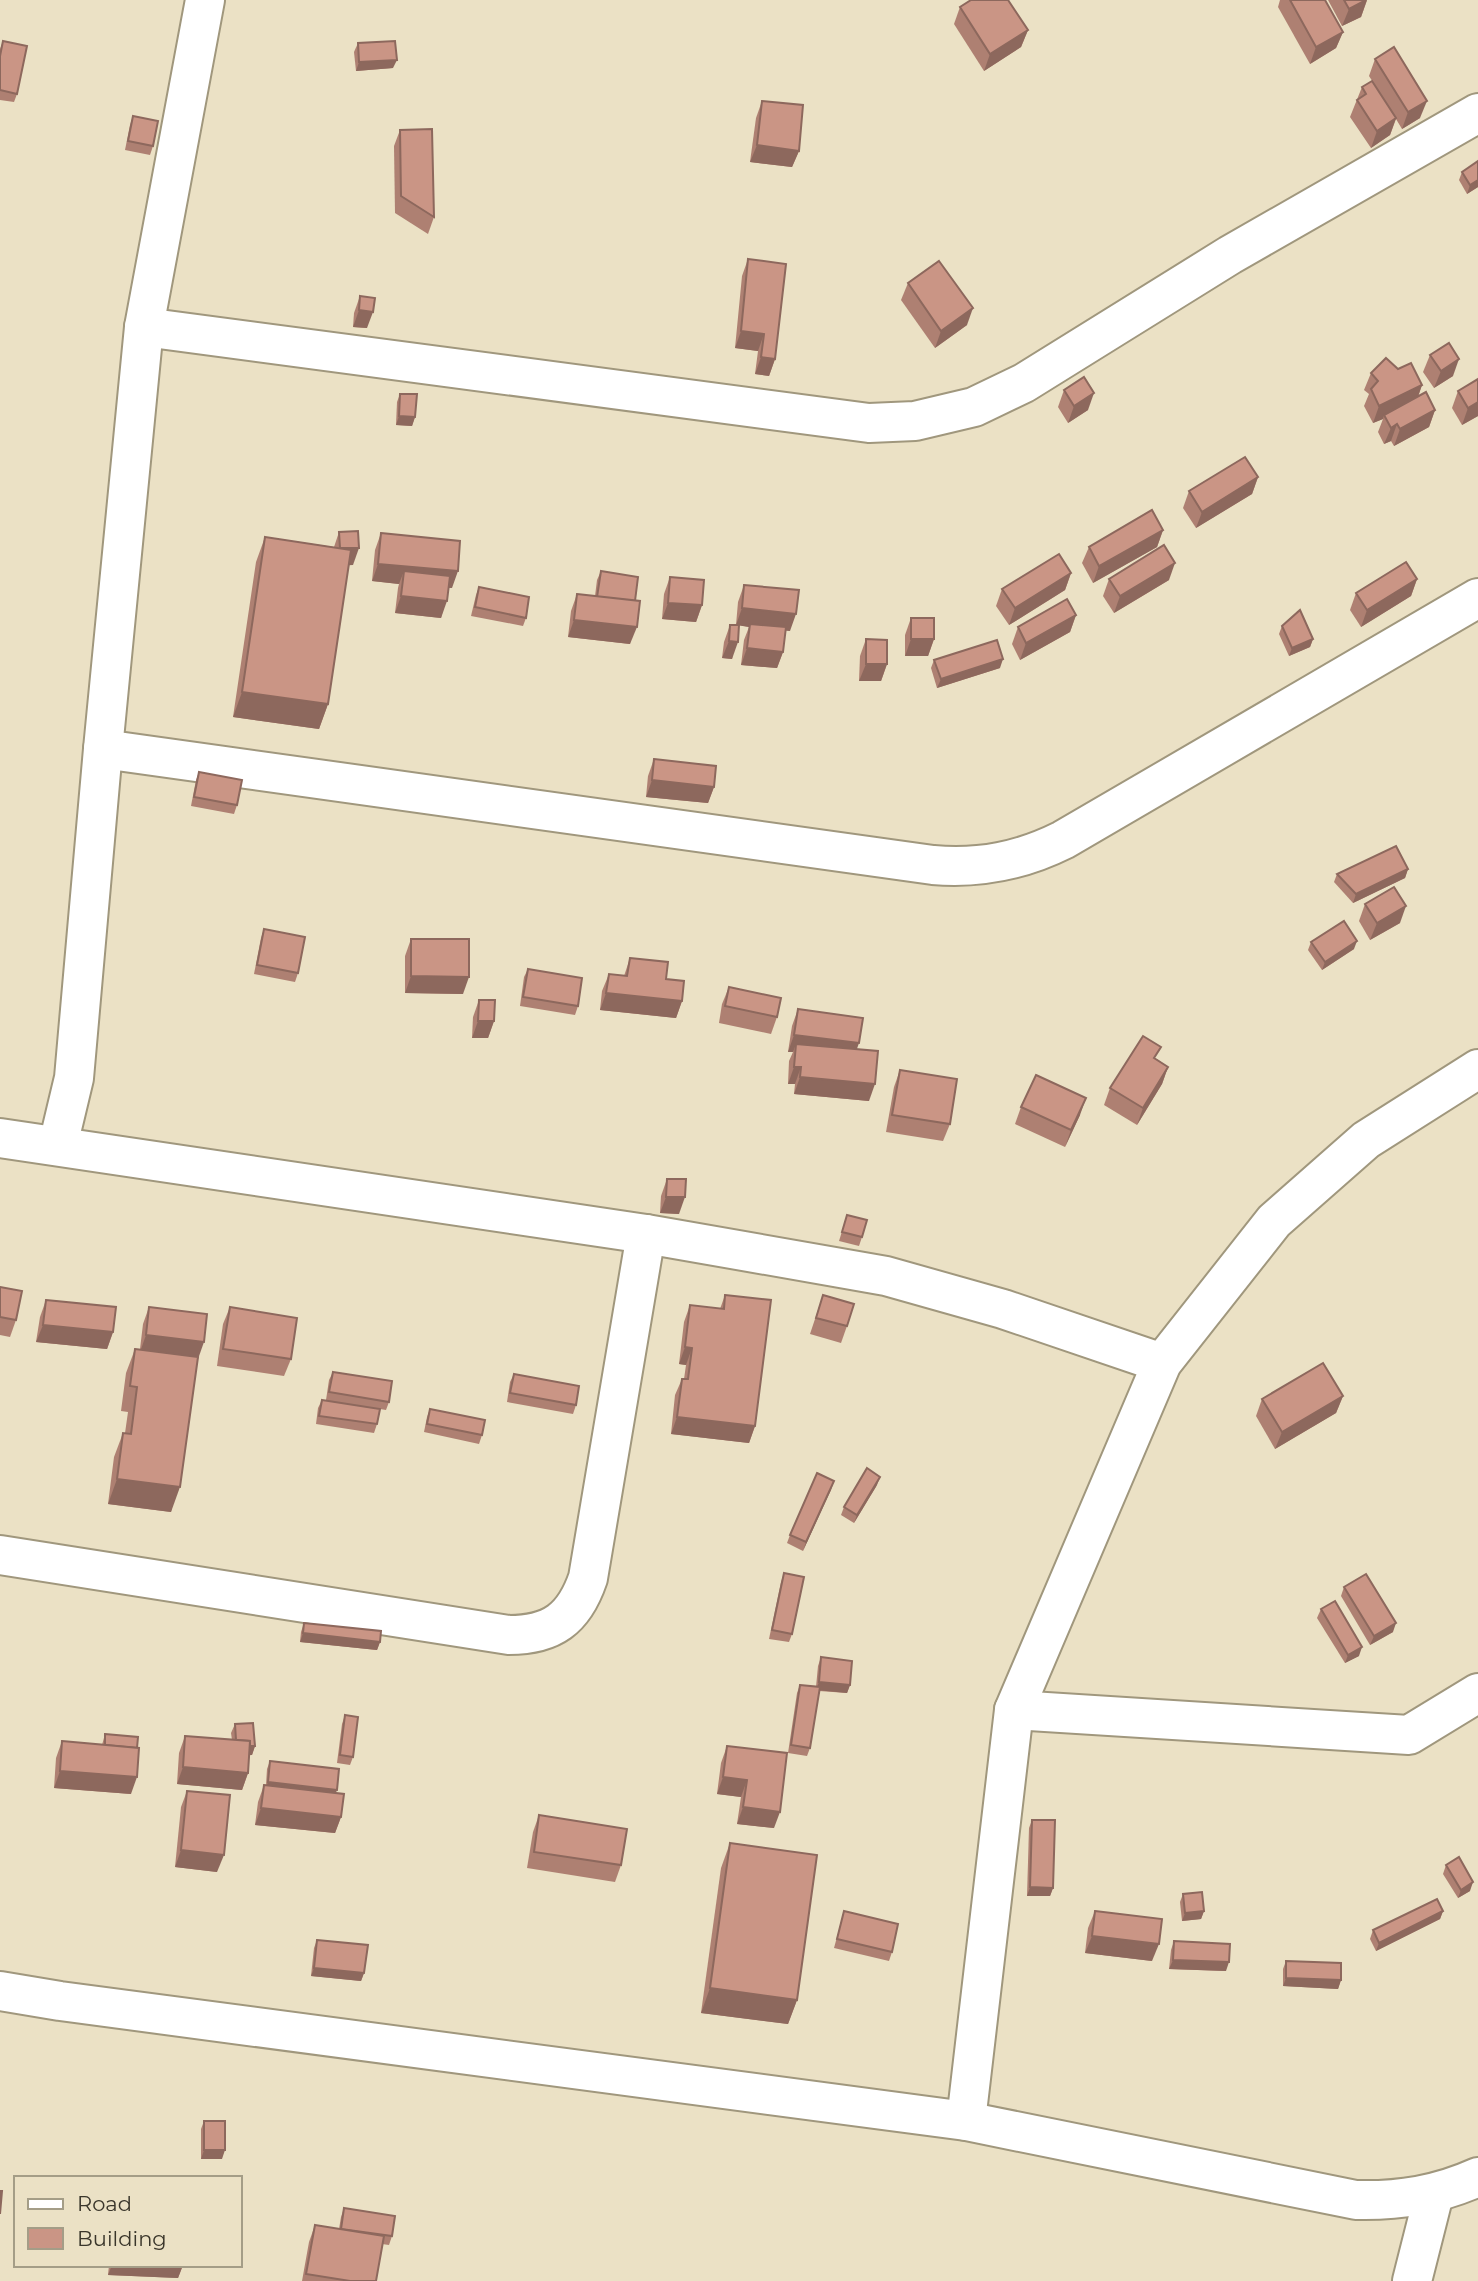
<svg xmlns="http://www.w3.org/2000/svg" width="1478" height="2281" viewBox="0 0 1478 2281" font-family="Montserrat,sans-serif">
<rect width="100%" height="100%" fill="#ebe1c5"/>
<g fill="none" stroke-linecap="round" stroke-linejoin="round">
<g stroke="#a0977d" stroke-width="42">
<g id="minor">
<polyline points="144,327 869,423 915,421 974,407 1024,383 1230,255 1478,113"/>
<path d="M103,749L933,865C980,869 1021,861 1063,840L1478,598"/>
<polyline points="0,1138 646,1234 886,1276 1003,1309 1162,1363"/>
<polyline points="58,1145 74,1078 103,749 144,327 205,0"/>
<path d="M0,1555L509,1635C552,1635 574,1619 588,1578L646,1234"/>
<polyline points="1014,1710 1409,1735 1478,1693"/>
<path d="M0,1991L60,2001L966,2121L1356,2200C1400,2201 1438,2195 1478,2177"/>
<polyline points="966,2121 1014,1710 1162,1363 1274,1221 1366,1140 1478,1069"/>
<polyline points="1412,2281 1434,2194"/>
</g>
</g>
<use href="#minor" stroke="#fff" stroke-width="38"/>
</g>
<g fill="#ae8072">
<polygon points="1280,0 1325,0 1343,32 1336,48 1310,64 1278,7"/>
<polygon points="1328,0 1367,0 1361,17 1342,26"/>
<polygon points="960,7 1028,30 1021,47 984,71 954,24"/>
<polygon points="3,41 17,94 14,102 0,100 0,49"/>
<polygon points="358,43 393,68 356,71 354,52"/>
<polygon points="1375,59 1420,118 1402,129 1396,119 1390,135 1371,148 1350,117 1362,87 1378,90 1369,76"/>
<polygon points="762,101 799,151 792,167 750,162 756,118"/>
<polygon points="133,116 153,146 150,155 125,150 130,125"/>
<polygon points="400,130 434,217 428,234 395,213 394,146"/>
<polygon points="1462,172 1478,187 1467,194 1459,180"/>
<polygon points="748,259 775,359 769,376 755,374 758,351 735,348 742,276"/>
<polygon points="908,283 967,325 935,348 901,300"/>
<polygon points="360,296 367,328 353,327 354,313"/>
<polygon points="1430,355 1453,376 1434,388 1423,372"/>
<polygon points="1398,369 1422,385 1418,397 1435,410 1429,427 1394,446 1391,441 1384,444 1378,432 1383,419 1373,423 1364,406 1369,394 1364,390 1371,373"/>
<polygon points="1064,390 1088,410 1068,423 1058,407"/>
<polygon points="1458,391 1478,416 1462,425 1452,408"/>
<polygon points="400,394 415,417 412,426 396,425 397,402"/>
<polygon points="1258,477 1252,494 1196,528 1183,508 1189,491"/>
<polygon points="1163,530 1157,547 1093,583 1082,563 1089,547"/>
<polygon points="339,532 353,565 348,565 328,704 319,729 233,717 256,562 265,537 334,547"/>
<polygon points="381,533 452,588 449,588 441,618 395,613 398,588 399,584 372,581 375,550"/>
<polygon points="601,571 635,601 630,644 568,637 571,611 577,594 595,596 597,580"/>
<polygon points="1071,573 1065,590 1009,625 996,606 1002,589"/>
<polygon points="670,577 702,605 696,622 662,619 664,594"/>
<polygon points="1109,579 1169,580 1114,613 1103,596"/>
<polygon points="1417,579 1411,596 1361,627 1350,610 1356,593"/>
<polygon points="744,585 790,631 785,630 783,652 777,668 741,665 744,640 749,627 739,625 732,659 722,658 724,642 730,625 736,625 738,602"/>
<polygon points="479,587 526,618 523,626 471,616 476,595"/>
<polygon points="1076,615 1070,632 1020,660 1012,644 1018,627"/>
<polygon points="911,618 934,639 928,656 905,656 905,635"/>
<polygon points="1282,626 1313,639 1310,647 1289,656 1279,634"/>
<polygon points="866,639 887,664 881,681 859,681 860,656"/>
<polygon points="934,660 1000,668 937,688 931,668"/>
<polygon points="654,759 714,787 708,803 646,797 648,776"/>
<polygon points="199,772 237,805 234,814 191,806 196,780"/>
<polygon points="1408,869 1405,878 1353,903 1334,882 1337,874"/>
<polygon points="1365,904 1400,923 1370,940 1359,921"/>
<polygon points="264,929 298,973 295,982 254,974 261,938"/>
<polygon points="411,939 463,994 405,993 405,956"/>
<polygon points="1311,942 1354,949 1322,970 1308,950"/>
<polygon points="630,958 666,979 682,1001 676,1018 600,1010 602,991 609,974 624,976"/>
<polygon points="528,969 578,1006 575,1015 520,1006 524,977"/>
<polygon points="729,987 777,1017 771,1034 719,1023 722,1004"/>
<polygon points="479,1000 494,1021 488,1038 472,1038 473,1017"/>
<polygon points="798,1009 857,1050 869,1101 794,1094 795,1084 788,1084 789,1061 793,1052 788,1052 792,1026"/>
<polygon points="1157,1059 1168,1067 1162,1084 1137,1125 1104,1105 1110,1088"/>
<polygon points="900,1070 950,1124 943,1141 886,1132 894,1087"/>
<polygon points="1021,1107 1080,1115 1065,1147 1015,1124"/>
<polygon points="667,1179 679,1214 660,1213 661,1196"/>
<polygon points="847,1215 862,1237 859,1246 839,1241"/>
<polygon points="0,1287 16,1320 10,1337 0,1335"/>
<polygon points="725,1295 755,1426 749,1443 671,1434 675,1395 682,1379 684,1379 686,1365 679,1364 684,1322 690,1305 720,1309"/>
<polygon points="823,1295 847,1326 841,1343 810,1334"/>
<polygon points="46,1300 113,1332 107,1349 36,1342 40,1317"/>
<polygon points="149,1307 198,1359 171,1512 108,1504 114,1457 123,1433 125,1433 128,1412 121,1411 126,1373 135,1349 140,1349 143,1324"/>
<polygon points="230,1307 291,1359 284,1376 217,1366 223,1324"/>
<polygon points="333,1372 389,1402 386,1410 380,1409 377,1424 374,1433 316,1424 318,1408 322,1400 326,1400 329,1380"/>
<polygon points="514,1374 576,1405 573,1414 507,1402 510,1382"/>
<polygon points="1343,1396 1336,1413 1275,1449 1256,1416 1262,1399"/>
<polygon points="430,1409 482,1435 479,1444 424,1432 427,1417"/>
<polygon points="834,1481 803,1551 787,1543 790,1535"/>
<polygon points="877,1485 854,1523 841,1515 844,1507"/>
<polygon points="784,1573 792,1634 789,1642 769,1639 781,1582"/>
<polygon points="1344,1587 1393,1632 1370,1645 1341,1596"/>
<polygon points="1321,1609 1359,1656 1345,1663 1317,1618"/>
<polygon points="304,1623 380,1642 377,1650 300,1642 301,1632"/>
<polygon points="821,1657 850,1685 847,1693 819,1691 810,1748 807,1756 788,1753 797,1693 800,1685 816,1687 818,1666"/>
<polygon points="345,1715 353,1757 350,1765 337,1763 342,1724"/>
<polygon points="235,1724 255,1746 252,1755 249,1755 248,1773 242,1790 177,1784 179,1753 185,1736 232,1740 231,1733"/>
<polygon points="105,1734 131,1794 54,1788 56,1758 62,1741 102,1745"/>
<polygon points="727,1746 774,1828 737,1824 741,1797 717,1794 721,1763"/>
<polygon points="270,1761 336,1793 341,1817 335,1833 255,1825 258,1802 264,1785 266,1785 267,1769"/>
<polygon points="187,1791 217,1872 175,1867 181,1807"/>
<polygon points="539,1815 621,1865 615,1882 527,1868 533,1832"/>
<polygon points="1032,1820 1053,1888 1050,1896 1027,1896 1029,1828"/>
<polygon points="730,1843 797,2000 788,2024 701,2013 721,1868"/>
<polygon points="1446,1865 1470,1891 1458,1898 1443,1874"/>
<polygon points="1183,1894 1204,1911 1201,1919 1182,1921 1180,1902"/>
<polygon points="844,1911 892,1952 889,1961 834,1948"/>
<polygon points="1095,1911 1152,1961 1085,1953 1088,1928"/>
<polygon points="1443,1911 1440,1919 1376,1951 1370,1939 1373,1930"/>
<polygon points="317,1940 364,1973 361,1981 311,1976 314,1948"/>
<polygon points="1174,1941 1226,1971 1169,1969 1171,1950"/>
<polygon points="1286,1961 1341,1980 1338,1989 1283,1986 1283,1969"/>
<polygon points="204,2121 222,2159 201,2159 201,2129"/>
<polygon points="344,2208 392,2236 389,2245 382,2244 376,2281 302,2281 309,2242 315,2225 339,2229 341,2217"/>
<polygon points="109,2265 183,2265 178,2278 108,2275"/>
</g>
<g fill="#8d685d">
<polygon points="1367,0 1361,17 1342,26 1349,9"/>
<polygon points="1028,30 1021,47 984,71 990,54"/>
<polygon points="1343,32 1336,48 1310,64 1316,47"/>
<polygon points="397,60 393,68 356,71 359,62"/>
<polygon points="1427,101 1420,118 1402,129 1408,112"/>
<polygon points="1396,118 1390,135 1371,148 1377,131"/>
<polygon points="757,145 799,151 792,167 750,162"/>
<polygon points="1478,180 1478,187 1467,194 1470,185"/>
<polygon points="973,308 967,325 935,348 941,331"/>
<polygon points="359,310 373,312 367,328 353,327"/>
<polygon points="741,331 764,334 758,351 735,348"/>
<polygon points="761,357 775,359 769,376 755,374"/>
<polygon points="1459,359 1453,376 1434,388 1441,371"/>
<polygon points="1422,385 1416,402 1384,415 1383,419 1373,423 1379,406"/>
<polygon points="1094,393 1088,410 1068,423 1074,406"/>
<polygon points="1478,402 1478,416 1462,425 1468,408"/>
<polygon points="1435,410 1429,427 1394,446 1400,429"/>
<polygon points="399,416 415,417 412,426 396,425"/>
<polygon points="1397,424 1391,441 1384,444 1391,428"/>
<polygon points="1258,477 1252,494 1196,528 1202,512"/>
<polygon points="1163,530 1157,547 1093,583 1099,566"/>
<polygon points="359,548 353,565 334,566 340,549"/>
<polygon points="1175,563 1169,580 1114,613 1120,596"/>
<polygon points="378,564 458,571 452,588 403,584 404,571 399,584 372,581"/>
<polygon points="1071,573 1065,590 1009,625 1015,608"/>
<polygon points="1417,579 1411,596 1361,627 1367,610"/>
<polygon points="401,596 447,601 441,618 395,613"/>
<polygon points="668,603 702,605 696,622 662,619"/>
<polygon points="742,608 796,614 790,631 750,627 750,624 749,627 736,625"/>
<polygon points="1076,615 1070,632 1020,660 1026,643"/>
<polygon points="574,620 637,627 630,644 568,637"/>
<polygon points="911,639 934,639 928,656 905,656"/>
<polygon points="1313,639 1310,647 1289,656 1292,648"/>
<polygon points="729,641 738,642 732,659 722,658"/>
<polygon points="747,648 783,652 777,668 741,665"/>
<polygon points="1003,659 1000,668 937,688 941,679"/>
<polygon points="866,664 887,664 881,681 859,681"/>
<polygon points="242,692 328,704 319,729 233,717"/>
<polygon points="652,780 714,787 708,803 646,797"/>
<polygon points="1408,869 1405,878 1353,903 1356,894"/>
<polygon points="1406,906 1400,923 1370,940 1377,923"/>
<polygon points="1357,941 1354,949 1322,970 1325,962"/>
<polygon points="411,976 469,977 463,994 405,993"/>
<polygon points="606,993 682,1001 676,1018 600,1010"/>
<polygon points="478,1021 494,1021 488,1038 472,1038"/>
<polygon points="794,1035 859,1043 853,1060 796,1044 793,1052 788,1052"/>
<polygon points="794,1067 801,1067 795,1084 788,1084"/>
<polygon points="1168,1067 1162,1084 1137,1125 1143,1108"/>
<polygon points="800,1077 875,1084 869,1101 794,1094"/>
<polygon points="1086,1098 1080,1115 1065,1147 1071,1130"/>
<polygon points="666,1197 685,1197 679,1214 660,1213"/>
<polygon points="43,1325 113,1332 107,1349 36,1342"/>
<polygon points="146,1335 204,1342 198,1359 140,1352"/>
<polygon points="685,1347 692,1348 686,1365 679,1364"/>
<polygon points="1343,1396 1336,1413 1275,1449 1282,1432"/>
<polygon points="677,1417 755,1426 749,1443 671,1434"/>
<polygon points="880,1477 877,1485 854,1523 857,1515"/>
<polygon points="117,1479 180,1487 171,1512 108,1504"/>
<polygon points="834,1481 831,1490 803,1551 806,1542"/>
<polygon points="1396,1623 1393,1632 1370,1645 1374,1636"/>
<polygon points="303,1633 380,1642 377,1650 300,1642"/>
<polygon points="1362,1647 1359,1656 1345,1663 1348,1655"/>
<polygon points="819,1682 850,1685 847,1693 816,1690"/>
<polygon points="255,1746 252,1755 233,1756 236,1747"/>
<polygon points="183,1767 248,1773 242,1790 177,1784"/>
<polygon points="60,1771 137,1777 131,1794 54,1788"/>
<polygon points="723,1777 747,1780 741,1797 717,1794"/>
<polygon points="268,1782 337,1790 334,1798 265,1790"/>
<polygon points="743,1807 780,1812 774,1828 737,1824"/>
<polygon points="261,1808 341,1817 335,1833 255,1825"/>
<polygon points="181,1850 224,1855 217,1872 175,1867"/>
<polygon points="1473,1882 1470,1891 1458,1898 1461,1890"/>
<polygon points="1030,1887 1053,1888 1050,1896 1027,1896"/>
<polygon points="1204,1911 1201,1919 1182,1921 1185,1913"/>
<polygon points="1443,1911 1440,1919 1376,1951 1379,1943"/>
<polygon points="1092,1936 1159,1944 1152,1961 1085,1953"/>
<polygon points="1173,1960 1229,1962 1226,1971 1169,1969"/>
<polygon points="314,1968 364,1973 361,1981 311,1976"/>
<polygon points="1286,1978 1341,1980 1338,1989 1283,1986"/>
<polygon points="710,1988 797,2000 788,2024 701,2013"/>
<polygon points="204,2150 225,2150 222,2159 201,2159"/>
<polygon points="112,2265 183,2265 178,2278 108,2275"/>
</g>
<g fill="#ca9585" stroke="#8d685d" stroke-width="2">
<polygon points="971,0 1008,0 1028,30 990,54 960,7"/>
<polygon points="1290,0 1325,0 1343,32 1316,47"/>
<polygon points="1344,0 1366,0 1349,9"/>
<polygon points="3,41 27,46 17,94 0,90 0,56"/>
<polygon points="395,41 397,60 359,62 358,43"/>
<polygon points="1394,47 1427,101 1408,112 1375,59"/>
<polygon points="1372,81 1396,118 1377,131 1357,100 1366,94 1362,87"/>
<polygon points="762,101 803,105 799,151 757,145"/>
<polygon points="133,116 158,121 153,146 128,141"/>
<polygon points="432,129 434,217 401,196 400,130"/>
<polygon points="1478,161 1478,180 1470,185 1462,172"/>
<polygon points="748,259 786,264 775,359 761,357 764,334 741,331"/>
<polygon points="939,261 973,308 941,331 908,283"/>
<polygon points="360,296 375,298 373,312 359,310"/>
<polygon points="1449,343 1459,359 1441,371 1430,355"/>
<polygon points="1386,358 1398,369 1411,363 1422,385 1379,406 1371,389 1378,381 1371,373"/>
<polygon points="1084,377 1094,393 1074,406 1064,390"/>
<polygon points="1478,379 1478,402 1468,408 1458,391"/>
<polygon points="1426,392 1435,410 1400,429 1397,424 1391,428 1384,415"/>
<polygon points="400,394 417,394 415,417 399,416"/>
<polygon points="1245,457 1258,477 1202,512 1189,491"/>
<polygon points="1152,510 1163,530 1099,566 1089,547"/>
<polygon points="358,531 359,548 340,548 339,532"/>
<polygon points="381,533 460,541 458,571 378,564"/>
<polygon points="265,537 351,550 328,704 242,692"/>
<polygon points="1164,545 1175,563 1120,596 1109,579"/>
<polygon points="1059,554 1071,573 1015,608 1002,589"/>
<polygon points="1406,562 1417,579 1367,610 1356,593"/>
<polygon points="404,571 450,576 447,601 401,596"/>
<polygon points="601,571 638,577 635,601 597,597"/>
<polygon points="670,577 704,580 702,605 668,603"/>
<polygon points="744,585 799,590 796,614 742,608"/>
<polygon points="479,587 529,597 526,618 475,607"/>
<polygon points="577,594 640,601 637,627 574,620"/>
<polygon points="1067,599 1076,615 1026,643 1018,627"/>
<polygon points="1300,610 1313,639 1292,648 1282,626"/>
<rect x="911" y="618" width="23" height="21"/>
<polygon points="750,624 786,627 783,652 747,648"/>
<polygon points="730,625 739,625 738,642 729,641"/>
<polygon points="866,639 887,640 887,664 866,664"/>
<polygon points="997,640 1003,659 941,679 934,660"/>
<polygon points="654,759 716,766 714,787 652,780"/>
<polygon points="199,772 242,780 237,805 194,797"/>
<polygon points="1396,846 1408,869 1356,894 1337,874"/>
<polygon points="1394,887 1406,906 1377,923 1365,904"/>
<polygon points="1344,921 1357,941 1325,962 1311,942"/>
<polygon points="264,929 305,937 298,973 257,965"/>
<polygon points="411,939 469,939 469,977 411,976"/>
<polygon points="630,958 668,962 666,979 684,981 682,1001 606,993 609,974 627,976"/>
<polygon points="528,969 582,978 578,1006 523,997"/>
<polygon points="729,987 781,998 777,1017 725,1006"/>
<polygon points="479,1000 495,1000 494,1021 478,1021"/>
<polygon points="798,1009 863,1018 859,1043 794,1035"/>
<polygon points="1143,1036 1161,1047 1154,1058 1168,1067 1143,1108 1110,1088"/>
<polygon points="796,1044 878,1051 875,1084 800,1077 801,1067 794,1067"/>
<polygon points="900,1070 957,1079 950,1124 892,1115"/>
<polygon points="1036,1075 1086,1098 1071,1130 1021,1107"/>
<polygon points="667,1179 686,1179 685,1197 666,1197"/>
<polygon points="847,1215 867,1220 862,1237 842,1232"/>
<polygon points="0,1287 22,1291 16,1320 0,1317"/>
<polygon points="725,1295 771,1300 755,1426 677,1417 682,1379 688,1379 692,1348 685,1347 690,1305 724,1309"/>
<polygon points="823,1295 854,1304 847,1326 816,1318"/>
<polygon points="46,1300 116,1307 113,1332 43,1325"/>
<polygon points="149,1307 207,1314 204,1342 146,1335"/>
<polygon points="230,1307 297,1318 291,1359 223,1349"/>
<polygon points="135,1349 198,1357 180,1487 117,1479 123,1433 131,1434 137,1387 130,1386"/>
<polygon points="1323,1363 1343,1396 1282,1432 1262,1399"/>
<polygon points="333,1372 392,1381 389,1402 329,1392"/>
<polygon points="514,1374 579,1386 576,1405 510,1393"/>
<polygon points="322,1400 380,1409 377,1424 319,1416"/>
<polygon points="430,1409 485,1420 482,1435 427,1424"/>
<polygon points="867,1468 880,1477 857,1515 844,1507"/>
<polygon points="817,1473 834,1481 806,1542 790,1535"/>
<polygon points="784,1573 804,1577 792,1634 772,1630"/>
<polygon points="1366,1574 1396,1623 1374,1636 1344,1587"/>
<polygon points="1335,1601 1362,1647 1348,1655 1321,1609"/>
<polygon points="304,1623 381,1631 380,1642 303,1633"/>
<polygon points="821,1657 852,1661 850,1685 819,1682"/>
<polygon points="800,1685 820,1687 810,1748 791,1745"/>
<polygon points="345,1715 358,1717 353,1757 340,1755"/>
<polygon points="253,1723 255,1746 250,1746 250,1741 236,1740 235,1724"/>
<polygon points="105,1734 138,1737 137,1748 105,1745"/>
<polygon points="185,1736 250,1741 248,1773 183,1767"/>
<polygon points="62,1741 139,1748 137,1777 60,1771"/>
<polygon points="727,1746 787,1753 780,1812 743,1807 747,1780 723,1777"/>
<polygon points="270,1761 339,1769 337,1790 268,1782"/>
<polygon points="264,1785 344,1794 341,1817 261,1808"/>
<polygon points="187,1791 230,1795 224,1855 181,1850"/>
<polygon points="539,1815 627,1829 621,1865 534,1852"/>
<polygon points="1032,1820 1055,1820 1053,1888 1030,1887"/>
<polygon points="730,1843 817,1855 797,2000 710,1988"/>
<polygon points="1459,1857 1473,1882 1461,1890 1446,1865"/>
<polygon points="1202,1892 1204,1911 1185,1913 1183,1894"/>
<polygon points="1437,1899 1443,1911 1379,1943 1373,1930"/>
<polygon points="844,1911 898,1924 892,1952 837,1939"/>
<polygon points="1095,1911 1162,1919 1159,1944 1092,1936"/>
<polygon points="317,1940 368,1945 364,1973 314,1968"/>
<polygon points="1174,1941 1230,1944 1229,1962 1173,1960"/>
<polygon points="1286,1961 1341,1963 1341,1980 1286,1978"/>
<rect x="204" y="2121" width="21" height="29"/>
<polygon points="0,2191 2,2191 0,2214"/>
<polygon points="344,2208 395,2216 392,2236 341,2229"/>
<polygon points="315,2225 384,2236 376,2281 350,2281 306,2274"/>
</g>
<rect x="14" y="2176" width="228" height="91" fill="#ebe1c5" stroke="#a49d87" stroke-width="2"/>
<rect x="28" y="2199" width="35" height="10" fill="#ffffff" stroke="#a49d87" stroke-width="2"/>
<text x="77" y="2211" font-size="21" fill="#3a362b">Road</text>
<rect x="28" y="2228" width="35" height="21" fill="#ca9585" stroke="#a49d87" stroke-width="2"/>
<text x="77" y="2246" font-size="21" fill="#3a362b">Building</text>
</svg>
